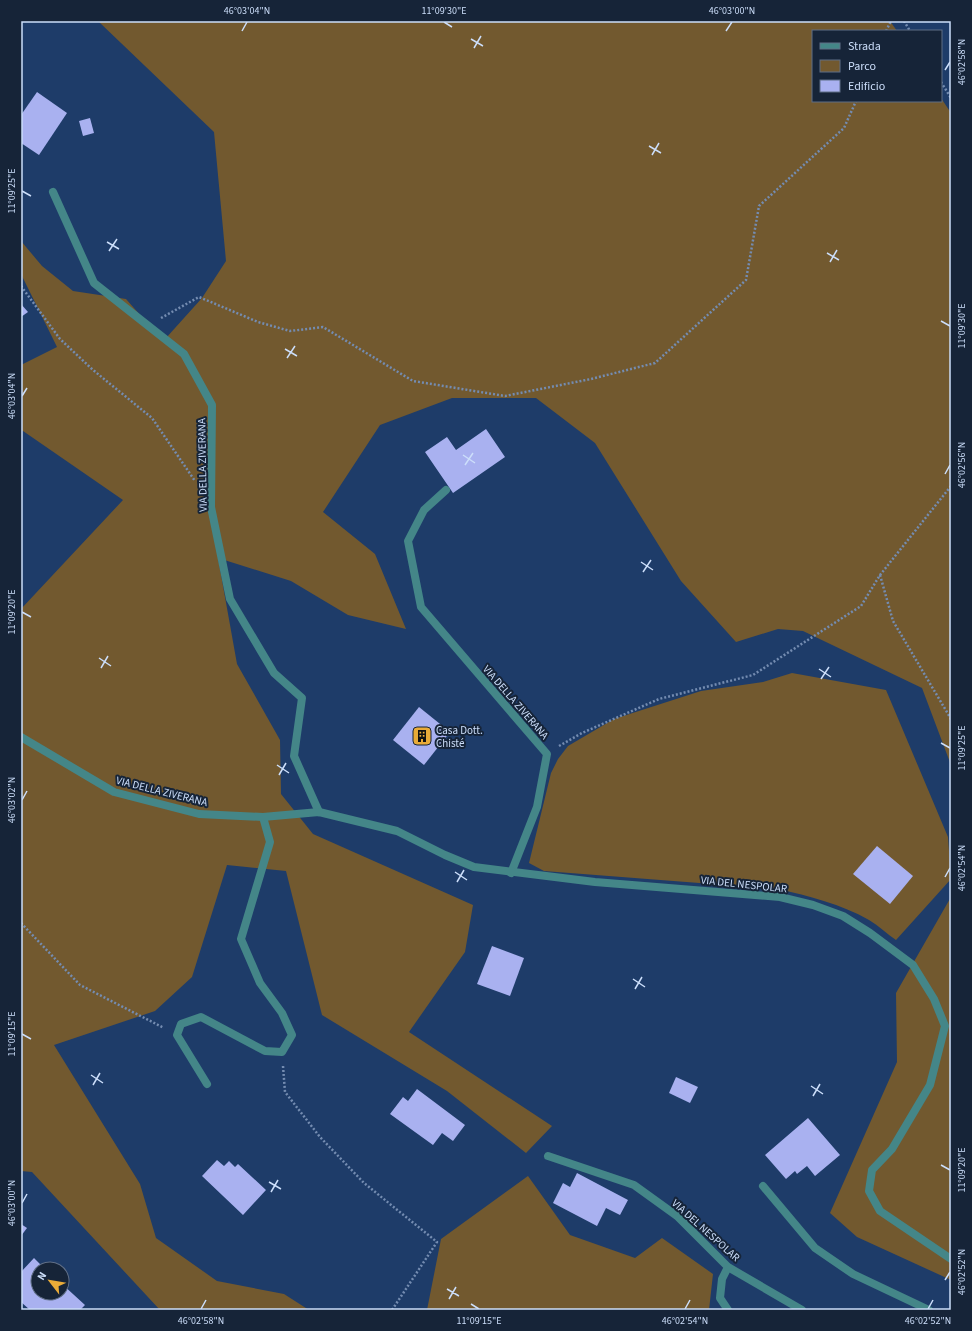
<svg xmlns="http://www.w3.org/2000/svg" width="972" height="1331" viewBox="0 0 972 1331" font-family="'Source Sans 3',sans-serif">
<rect width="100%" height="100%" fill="#1e3c69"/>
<g fill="#72592f">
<polygon points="98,21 890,21 897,31 813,31 813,101 941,101 941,98 951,113 951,765 922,688 803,631 778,629 736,642 681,581 595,443 536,398 452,398 380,425 323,512 375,554 406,629 348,615 291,581 218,558 237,664 280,740 281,794 313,834 473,905 465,952 409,1032 552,1126 526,1153 447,1091 322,1015 286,871 227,865 192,977 155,1011 54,1045 140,1184 156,1238 217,1281 284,1294 309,1310 160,1310 32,1172 21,1171 21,609 123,500 23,431 21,431 21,365 57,347 21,274 21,241 42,266 73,291 126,299 148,324 166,338 202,298 226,261 214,132"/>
<path d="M792,673L886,690L948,837L951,879L896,940C887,934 879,926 869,920C841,904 809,896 778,889L544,871L529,863L551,773L558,759L568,746L614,719L701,691L763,682Z"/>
<polygon points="951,897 951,1280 857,1237 830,1213 897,1062 896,993"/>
<polygon points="528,1176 570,1235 635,1258 662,1238 713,1274 709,1310 427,1310 441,1239"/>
</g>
<g fill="#a9b1f0">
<polygon points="37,92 67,113 39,155 21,143 21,115"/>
<polygon points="90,118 94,133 83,136 79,121"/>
<polygon points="21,304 28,312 21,317"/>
<polygon points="486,429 505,457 453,493 425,452 447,437 456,450"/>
<polygon points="419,707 450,732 424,765 393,740"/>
<polygon points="877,846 913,876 890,904 853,874"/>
<polygon points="492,946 524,958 510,996 477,984"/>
<polygon points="676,1077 698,1087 690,1103 669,1093"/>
<polygon points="417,1089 465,1125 453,1141 442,1133 433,1145 390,1114 403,1097 408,1101"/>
<polygon points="808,1118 840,1155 815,1176 807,1166 797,1174 795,1171 786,1179 765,1155"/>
<polygon points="217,1160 224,1166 229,1161 235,1167 238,1164 266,1190 243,1215 202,1176"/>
<polygon points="577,1173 628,1200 620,1215 606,1208 597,1226 553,1203 563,1183 570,1187"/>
<polygon points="21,1224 27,1228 21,1236"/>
<polygon points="34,1258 45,1269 38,1269 38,1293 62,1293 62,1284 85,1305 80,1310 30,1310 21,1302 21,1272"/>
</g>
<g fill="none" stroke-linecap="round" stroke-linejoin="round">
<g stroke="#748cb1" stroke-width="2.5" stroke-dasharray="2 2" stroke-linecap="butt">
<polyline points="904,21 910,31"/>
<polyline points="886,31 891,21"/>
<polyline points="941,82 951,98"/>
<polyline points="21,286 60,339 93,370 152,418 195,481"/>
<polyline points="161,318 199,297 258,322 290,331 323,327 413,381 505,396 591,379 655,363 746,280 759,206 844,128 856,101"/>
<polyline points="880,575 893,621 951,719"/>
<polyline points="559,746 582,733 659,699 753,675 861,606 880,575 951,486"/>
<polyline points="21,923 80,985 164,1028"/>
<polyline points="283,1066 285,1092 320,1137 364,1183 437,1242 392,1310"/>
</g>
<g stroke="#448688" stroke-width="8">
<polyline points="53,192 94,283 184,354 212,405 211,507 230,599 274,673 302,698 294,756 319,812"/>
<polyline points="446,490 424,510 408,541 421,607 547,754 537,807 511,873"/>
<polyline points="207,1084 177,1035 181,1024 201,1017 265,1051 282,1052 292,1035 282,1013 260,983 241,939 270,842 263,817"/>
<polyline points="548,1156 634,1185 677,1216 728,1267 802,1310"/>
<polyline points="763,1186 815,1248 853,1274 929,1310"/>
<polyline points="728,1267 722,1279 720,1298 728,1310"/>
</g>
<polyline stroke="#448688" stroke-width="8" points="21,737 114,792 199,814 263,817 319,812 397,831 445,855 474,867 595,882 780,897 813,905 843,916 870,933 913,965 934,999 945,1026 930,1085 892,1149 872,1170 869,1191 880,1211 951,1259"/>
</g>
<path fill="none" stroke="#ccdefa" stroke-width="1.5" d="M444,22L452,27M242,31L247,22M726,31L732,22M471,39L483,46M474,48L481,36M945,70L950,62M649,146L661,153M652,155L659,143M22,191L31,196M107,242L119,249M109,251L117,239M827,253L839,260M830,262L837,250M941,321L950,326M285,349L297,356M287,358L295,346M22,396L27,388M463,455L475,463M465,465L473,453M945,474L950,465M641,562L653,570M643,572L651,560M22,612L31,617M99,658L111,666M101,668L108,656M819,669L831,677M821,679L829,667M941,743L950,748M277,765L289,773M279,775L286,763M22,800L27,791M455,872L467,880M945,877L950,868M457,882L464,870M633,979L645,987M635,989L642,977M22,1034L31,1039M91,1075L103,1083M93,1085L100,1073M811,1086L823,1094M813,1096L820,1084M941,1165L950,1170M269,1182L281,1189M271,1192L278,1180M22,1203L27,1194M945,1280L950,1272M447,1289L459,1296M449,1299L456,1287M471,1304L479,1309M201,1309L206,1300M685,1309L690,1300M928,1309L933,1300"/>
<defs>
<g id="building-square" transform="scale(1)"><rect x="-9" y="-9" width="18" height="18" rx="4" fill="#e9ab38" stroke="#162438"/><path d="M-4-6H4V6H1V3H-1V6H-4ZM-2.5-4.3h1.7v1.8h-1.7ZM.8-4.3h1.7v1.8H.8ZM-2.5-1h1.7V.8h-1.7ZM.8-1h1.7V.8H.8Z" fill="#111"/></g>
</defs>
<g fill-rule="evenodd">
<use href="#building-square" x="422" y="736"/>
</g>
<g text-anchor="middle" stroke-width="4" stroke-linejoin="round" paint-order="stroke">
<g font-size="11" fill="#ccdefa" stroke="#162438">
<text transform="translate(202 465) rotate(-91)" y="4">VIA DELLA ZIVERANA</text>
<text transform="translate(516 702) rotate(49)" y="4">VIA DELLA ZIVERANA</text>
<text transform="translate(162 791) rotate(14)" y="4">VIA DELLA ZIVERANA</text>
<text transform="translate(744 884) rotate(6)" y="4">VIA DEL NESPOLAR</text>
<text transform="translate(706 1230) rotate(42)" y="4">VIA DEL NESPOLAR</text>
</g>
<g font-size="11" fill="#ccdefa" stroke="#162438" text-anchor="start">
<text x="436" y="734">Casa Dott.<tspan x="436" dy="13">Chisté</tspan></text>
</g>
</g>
<rect width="972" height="1331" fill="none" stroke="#162438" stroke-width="44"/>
<rect x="812" y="30" width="130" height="72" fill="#162438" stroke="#5f6e86"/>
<rect x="820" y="43" width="20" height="6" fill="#448688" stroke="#5f6e86"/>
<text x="848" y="50" font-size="12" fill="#ccdefa">Strada</text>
<rect x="820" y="60" width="20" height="12" fill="#72592f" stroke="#5f6e86"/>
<text x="848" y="70" font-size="12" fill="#ccdefa">Parco</text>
<rect x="820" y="80" width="20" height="12" fill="#a9b1f0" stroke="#5f6e86"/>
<text x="848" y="90" font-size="12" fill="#ccdefa">Edificio</text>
<g transform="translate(50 1281) rotate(301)"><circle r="19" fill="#162438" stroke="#5f6e86"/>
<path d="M0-3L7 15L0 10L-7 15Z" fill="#e9ab38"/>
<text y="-6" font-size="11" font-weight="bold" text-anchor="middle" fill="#ccdefa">N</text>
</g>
<rect x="22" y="22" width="928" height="1287" fill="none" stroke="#ccdefa" stroke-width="1.5"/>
<g font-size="10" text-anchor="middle" fill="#ccdefa">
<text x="247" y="14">46°03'04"N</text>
<text x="444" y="14">11°09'30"E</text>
<text x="732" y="14">46°03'00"N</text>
<text transform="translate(961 62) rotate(-90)" y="4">46°02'58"N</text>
<text transform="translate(11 191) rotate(-90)" y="4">11°09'25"E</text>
<text transform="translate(961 326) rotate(-90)" y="4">11°09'30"E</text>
<text transform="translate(11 396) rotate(-90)" y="4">46°03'04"N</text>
<text transform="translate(961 465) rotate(-90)" y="4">46°02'56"N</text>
<text transform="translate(11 612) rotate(-90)" y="4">11°09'20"E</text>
<text transform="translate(961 748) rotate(-90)" y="4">11°09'25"E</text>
<text transform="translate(11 800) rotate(-90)" y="4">46°03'02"N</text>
<text transform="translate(961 868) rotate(-90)" y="4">46°02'54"N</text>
<text transform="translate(11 1034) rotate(-90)" y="4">11°09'15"E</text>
<text transform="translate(961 1170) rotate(-90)" y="4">11°09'20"E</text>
<text transform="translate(11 1203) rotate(-90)" y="4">46°03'00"N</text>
<text transform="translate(961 1272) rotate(-90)" y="4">46°02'52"N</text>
<text x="201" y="1324">46°02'58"N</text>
<text x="479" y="1324">11°09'15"E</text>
<text x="685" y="1324">46°02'54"N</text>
<text x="928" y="1324">46°02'52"N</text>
</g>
</svg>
